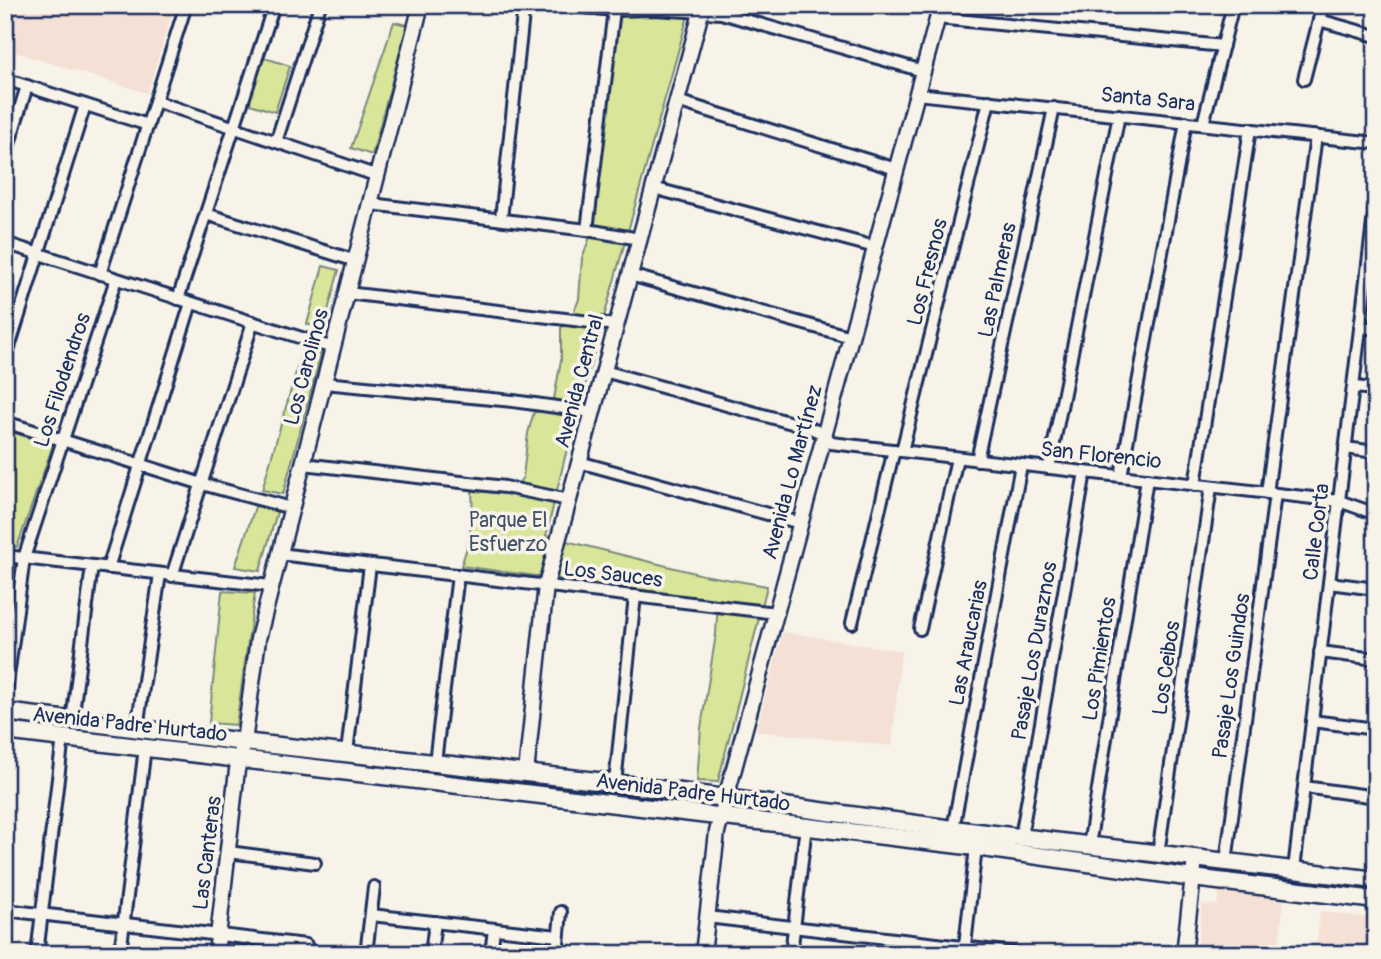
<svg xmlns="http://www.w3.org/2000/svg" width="1381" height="959" viewBox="0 0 1381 959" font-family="Pangolin,sans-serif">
<rect width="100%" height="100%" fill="#f7f3e8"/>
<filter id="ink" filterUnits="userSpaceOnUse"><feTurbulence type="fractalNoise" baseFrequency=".0143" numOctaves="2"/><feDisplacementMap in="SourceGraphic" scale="14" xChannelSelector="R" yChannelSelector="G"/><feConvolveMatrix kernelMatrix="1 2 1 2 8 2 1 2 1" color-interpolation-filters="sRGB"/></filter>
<g filter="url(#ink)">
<g fill="#f4e0d5">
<polygon points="5,5 166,5 174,8 147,93 5,49"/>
<polygon points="783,632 901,651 892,746 756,731"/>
<polygon points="1219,891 1284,898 1278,954 1197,954 1202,904 1217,905"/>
<polygon points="1320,911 1376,919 1376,954 1316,954"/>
</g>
<g fill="#d9e598" stroke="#7a8a7b" stroke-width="2">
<path d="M644,5H691L565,457L546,536L703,575L767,586L718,782L697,781L701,728L716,634L718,600L461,566C470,542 474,517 472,491L511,494L523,477L528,433L534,412L552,410L561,360V328L571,319L579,299L582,258L590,237L598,162L620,16L644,13Z"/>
<polygon points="394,22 407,25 372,155 351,148"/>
<polygon points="262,57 290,66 275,112 247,103"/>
<polygon points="323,266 339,270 323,329 307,324"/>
<polygon points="303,348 321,354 283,494 262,490"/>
<polygon points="5,430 53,445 17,547 5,546"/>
<polygon points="256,504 277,512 260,571 235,567"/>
<polygon points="222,591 255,593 236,725 209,723"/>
</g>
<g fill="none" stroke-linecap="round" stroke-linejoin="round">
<g stroke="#1b2f5e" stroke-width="16">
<g id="street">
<polyline points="561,5 614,10 654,9 721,13 923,71"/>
<polyline points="937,18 1223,46"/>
<polyline points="1319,20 1376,36"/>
<polyline points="5,79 148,125"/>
<polyline points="1304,79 1323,5"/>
<polyline points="917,94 1376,143"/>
<polyline points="155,101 378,176"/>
<polyline points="677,101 896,169"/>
<polyline points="1203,124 1233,5"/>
<polyline points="276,142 320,5"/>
<polyline points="5,157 27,86"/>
<polyline points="653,188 875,247"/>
<polyline points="371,204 587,230 640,239"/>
<polyline points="206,214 356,261"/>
<polyline points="501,219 524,5"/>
<polyline points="587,230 614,10"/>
<polyline points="5,243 333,348"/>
<polyline points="100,274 186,5"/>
<polyline points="630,275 851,337"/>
<polyline points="347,293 616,325"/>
<polyline points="178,299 274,5"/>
<polyline points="1360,327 1376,329"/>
<polyline points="5,360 85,105"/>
<polyline points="604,371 810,428 824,434 831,443 1339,501 1376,514"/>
<polyline points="324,383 513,401 593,412"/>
<polyline points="1353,387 1376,389"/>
<polyline points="5,422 202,484 291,508"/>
<polyline points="1345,448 1376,452"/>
<polyline points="902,451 989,101"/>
<polyline points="977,460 1054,108"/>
<polyline points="579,462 800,523"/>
<polyline points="303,464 505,487 569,500"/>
<polyline points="1049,468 1119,115"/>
<polyline points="1121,476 1186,122"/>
<polyline points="1195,485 1250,129"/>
<polyline points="1267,493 1316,136"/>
<polyline points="279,554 776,613"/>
<polyline points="5,556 271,586"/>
<polyline points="108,568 191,303"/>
<polyline points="172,576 253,322"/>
<polyline points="1329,583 1376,589"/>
<polyline points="852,623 894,450"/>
<polyline points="920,629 957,458"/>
<polyline points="1320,652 1376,659"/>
<polyline points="5,699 24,558 116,279"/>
<polyline points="72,721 92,566"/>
<polyline points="1312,721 1376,729"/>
<polyline points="137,728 160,574"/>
<polyline points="347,752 370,565"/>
<polyline points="435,762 458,575"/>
<polyline points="615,783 635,596"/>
<polyline points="1304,787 1376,797"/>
<polyline points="953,829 1021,465"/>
<polyline points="1021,837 1085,472"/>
<polyline points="1089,846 1147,479"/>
<polyline points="228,852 315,863"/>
<polyline points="1158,854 1211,487"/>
<polyline points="1226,862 1275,494"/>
<polyline points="1294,869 1376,198"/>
<polyline points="5,910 306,945"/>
<polyline points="371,915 558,936"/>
<polyline points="707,917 1022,954"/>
<polyline points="37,954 63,737"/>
<polyline points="120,954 145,747"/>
<polyline points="366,954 374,887"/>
<polyline points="431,954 435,922"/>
<polyline points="491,954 494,929"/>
<polyline points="557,954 561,912"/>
<polyline points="791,954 806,826"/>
<polyline points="964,954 976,847"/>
</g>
</g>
<g stroke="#1b2f5e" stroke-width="19">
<g id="secondary">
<polyline points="526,773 546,585 703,5"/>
<polyline points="216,954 237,770 244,742 258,639 421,5"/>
<polyline points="703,954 717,832 726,798 941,5"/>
<polyline points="1184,954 1195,859"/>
</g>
</g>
<g stroke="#1b2f5e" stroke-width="21">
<g id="primary">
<polyline points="5,712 244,742 615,783 953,829 1376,880"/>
<polyline points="5,731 976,847 1193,878 1376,900"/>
</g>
</g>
<use href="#street" stroke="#f7f3e8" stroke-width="10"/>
<use href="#secondary" stroke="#f7f3e8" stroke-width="14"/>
<use href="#primary" stroke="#f7f3e8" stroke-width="16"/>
</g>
</g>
<g text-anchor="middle" stroke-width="7" stroke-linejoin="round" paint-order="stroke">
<g font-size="21" fill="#1b2f5e" stroke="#f7f3e8">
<text transform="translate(1148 99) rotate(6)" y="7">Santa Sara</text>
<text transform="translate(927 272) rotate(-76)" y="7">Los Fresnos</text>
<text transform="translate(997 280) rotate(-78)" y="7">Las Palmeras</text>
<text transform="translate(306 367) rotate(-75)" y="7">Los Carolinos</text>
<text transform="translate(62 380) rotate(-72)" y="7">Los Filodendros</text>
<text transform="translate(579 381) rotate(-75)" y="7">Avenida Central</text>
<text transform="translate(1101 455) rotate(6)" y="7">San Florencio</text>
<text transform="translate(792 472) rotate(-75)" y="7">Avenida Lo Martínez</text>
<text transform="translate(1316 532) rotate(-83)" y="7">Calle Corta</text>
<text transform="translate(613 574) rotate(7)" y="7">Los Sauces</text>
<text transform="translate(968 643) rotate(-79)" y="7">Las Araucarias</text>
<text transform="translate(1034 651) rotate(-80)" y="7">Pasaje Los Duraznos</text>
<text transform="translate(1099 659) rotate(-81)" y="7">Los Pimientos</text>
<text transform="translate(1166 668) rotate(-82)" y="7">Los Ceibos</text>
<text transform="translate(1231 676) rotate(-82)" y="7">Pasaje Los Guindos</text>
<text transform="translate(130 724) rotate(6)" y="7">Avenida Padre Hurtado</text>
<text transform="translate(693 792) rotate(7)" y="7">Avenida Padre Hurtado</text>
<text transform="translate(207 853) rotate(-83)" y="7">Las Canteras</text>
</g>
<g font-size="21" fill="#41536a" stroke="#f7f3e8">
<text x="508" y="527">Parque El<tspan x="508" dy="24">Esfuerzo</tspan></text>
</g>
</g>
<rect width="1381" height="959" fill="none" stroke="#f7f3e8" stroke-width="28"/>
<rect x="14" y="14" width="1353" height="931" fill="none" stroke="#1b2f5e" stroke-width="2.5" filter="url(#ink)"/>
</svg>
